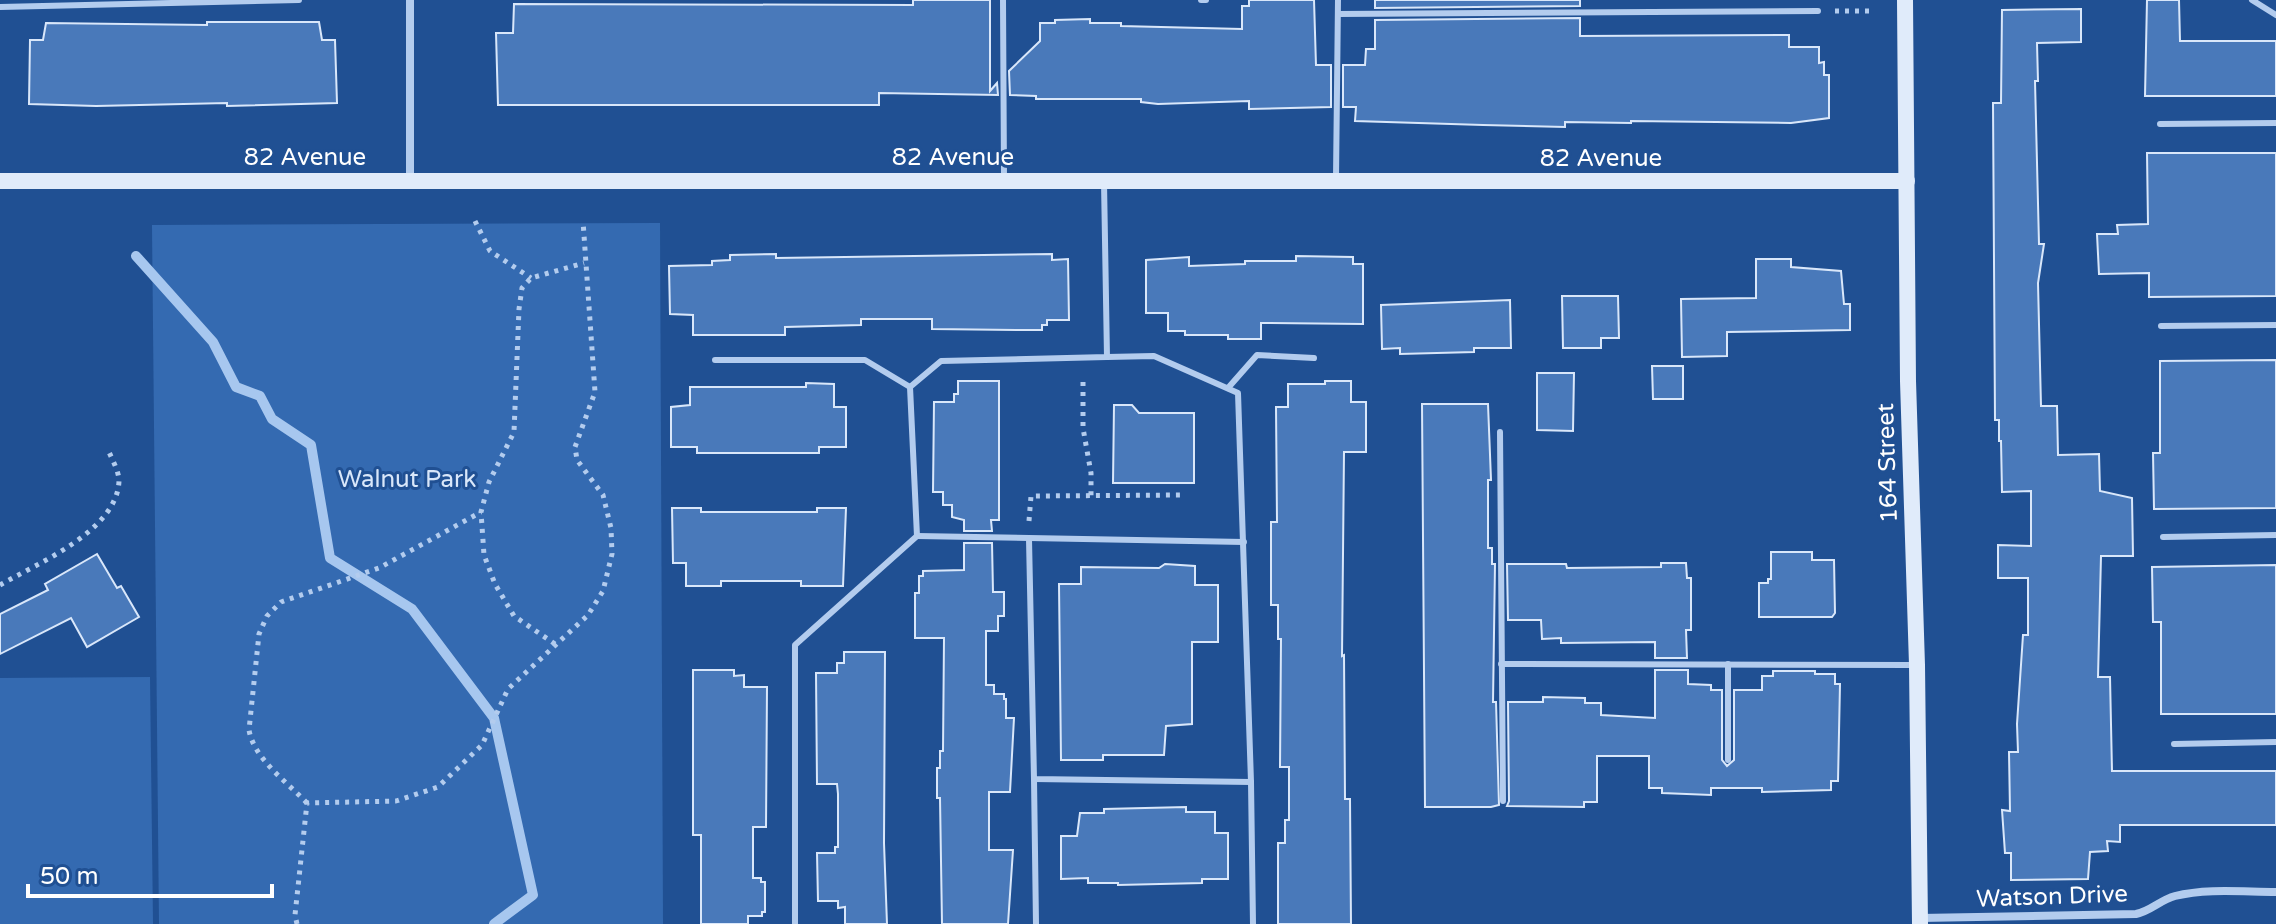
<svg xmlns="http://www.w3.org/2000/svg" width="2276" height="924" viewBox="0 0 2276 924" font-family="'Varela Round',sans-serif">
<rect width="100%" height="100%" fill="#205093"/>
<g fill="#346ab1">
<polygon points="660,223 663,924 159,924 152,225"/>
<polygon points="150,677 153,924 0,924 0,678"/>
</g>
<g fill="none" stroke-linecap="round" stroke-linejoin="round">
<polyline stroke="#a7c7ef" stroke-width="10" points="136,256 213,342 236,387 260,396 272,419 311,445 330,558 412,609 494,718 533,895 494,924"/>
</g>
<g fill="#4979ba" stroke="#d9e7fa" stroke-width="2">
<polygon points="913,0 990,0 990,91 997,83 998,95 879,93 879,105 498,105 496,33 513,33 514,4 913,5"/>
<polygon points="1249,0 1314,0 1316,65 1331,65 1331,107 1249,109 1249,101 1158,104 1141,102 1141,99 1036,99 1036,96 1010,95 1009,71 1040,41 1040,23 1055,23 1055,20 1090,19 1090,23 1121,23 1121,26 1242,29 1242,6 1249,6"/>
<polygon points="1375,0 1580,0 1580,6 1375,8"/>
<polygon points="2147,0 2179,0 2180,41 2276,41 2276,96 2145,96"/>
<polygon points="2081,9 2081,42 2037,43 2038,81 2035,81 2039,244 2044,244 2038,283 2041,406 2057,406 2058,455 2099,454 2100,491 2132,498 2133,556 2101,556 2098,677 2110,677 2112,771 2276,771 2276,825 2120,825 2120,842 2107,841 2108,851 2090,852 2088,879 2011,880 2011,853 2005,853 2002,810 2010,811 2009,752 2018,752 2017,724 2023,635 2028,635 2028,578 1998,578 1998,545 2031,546 2031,491 2002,492 2001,441 1999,441 1999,420 1995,420 1993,103 2001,103 2002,10"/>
<polygon points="1580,18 1580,36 1789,35 1789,47 1819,47 1819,63 1824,62 1824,75 1829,75 1829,118 1791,123 1631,121 1631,123 1565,122 1565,127 1483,125 1355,121 1356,107 1343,107 1343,65 1365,65 1366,49 1375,49 1375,20"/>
<polygon points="207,22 319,22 322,40 335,40 337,103 227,106 227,103 96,106 29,104 30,40 43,40 46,23 207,25"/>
<polygon points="2147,153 2276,153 2276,296 2149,297 2149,273 2099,274 2097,234 2118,234 2117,225 2148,224"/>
<polygon points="776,254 776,258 1052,254 1052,260 1068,259 1069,320 1047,320 1047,325 1042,325 1042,330 1016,330 932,329 932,319 861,319 861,325 785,327 785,335 693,335 693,315 670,314 669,266 712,265 712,261 730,260 730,255"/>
<polygon points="1296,256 1353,257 1353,264 1363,264 1363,324 1261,323 1261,339 1228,339 1228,335 1185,335 1185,331 1168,331 1168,313 1146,313 1146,260 1189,257 1189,266 1245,264 1245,261 1296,261"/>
<polygon points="1756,259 1791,259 1791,267 1841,271 1844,304 1850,304 1850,330 1727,332 1727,356 1682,357 1681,299 1756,298"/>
<polygon points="1562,296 1618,296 1619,338 1601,338 1601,348 1563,348"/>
<polygon points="1510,300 1511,348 1474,348 1474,352 1400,354 1400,348 1382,349 1381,305"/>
<polygon points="2276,360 2276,508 2154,509 2153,453 2160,453 2160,361"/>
<polygon points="1652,366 1683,366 1683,399 1653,399"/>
<polygon points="1537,373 1574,373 1573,431 1537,430"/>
<polygon points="958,381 999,381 999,520 991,520 992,531 964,531 964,520 952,517 952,505 943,505 943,492 933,492 934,402 954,402 954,394 958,394"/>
<polygon points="1325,381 1351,381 1351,402 1366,402 1366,452 1344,452 1342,656 1344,655 1345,799 1350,799 1351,924 1278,924 1278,843 1285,843 1285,820 1289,820 1289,767 1280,767 1281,639 1278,639 1278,605 1271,605 1271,522 1277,522 1276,407 1288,407 1288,384 1325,384"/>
<polygon points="806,383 834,384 834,407 846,407 846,447 819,447 819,453 697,453 697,447 671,447 671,407 690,405 690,387 806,387"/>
<polygon points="1422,404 1488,404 1491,480 1488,480 1488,548 1492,548 1492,564 1495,564 1493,702 1496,702 1499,805 1491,807 1425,807"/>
<polygon points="1114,405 1132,405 1139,413 1194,413 1194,483 1113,483"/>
<polygon points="672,508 701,508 701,512 817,512 817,508 846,508 843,586 801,586 801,581 721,581 721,586 686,586 686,563 673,563"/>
<polygon points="964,543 992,543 993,592 1004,592 1004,616 998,616 998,631 986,631 986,685 994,685 994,694 1004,694 1004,699 1006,699 1006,718 1014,718 1010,792 989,792 989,850 1013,850 1008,924 942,924 940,798 937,798 937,768 940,768 940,751 943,751 944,638 915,638 915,593 919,593 919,576 923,576 923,571 964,570"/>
<polygon points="1771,552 1812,552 1812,560 1834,560 1835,613 1832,617 1759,617 1759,583 1768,583 1768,579 1771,579"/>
<polygon points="97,554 117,588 121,586 139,617 87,647 71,618 0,654 0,614 48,590 45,584"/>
<polygon points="1661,563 1686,563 1687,578 1691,578 1691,630 1686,630 1687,658 1655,658 1655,642 1561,643 1561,638 1542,639 1541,620 1508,620 1507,564 1566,564 1567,568 1661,567"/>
<polygon points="1165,564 1195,566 1195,585 1218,585 1218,642 1192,642 1192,724 1166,726 1164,755 1103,755 1103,760 1061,760 1059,584 1081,584 1081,567 1159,568"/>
<polygon points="2276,565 2276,714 2161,714 2161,622 2153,622 2152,567"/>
<polygon points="844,652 885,652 884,843 887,924 845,924 845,907 838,908 838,901 818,901 817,853 835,853 835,847 838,847 838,794 837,784 817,784 816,673 837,673 837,663 844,663"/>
<polygon points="693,670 734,670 734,676 744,675 744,687 767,687 766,827 753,827 753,878 761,878 761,882 765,882 765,912 762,912 762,916 748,916 748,924 701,924 701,835 693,835"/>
<polygon points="1655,670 1688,670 1688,684 1711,685 1711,690 1722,690 1722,760 1727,766 1734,760 1734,690 1762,690 1762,676 1773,676 1773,671 1815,671 1815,674 1835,674 1835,684 1840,684 1838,781 1831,781 1831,790 1762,792 1762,788 1711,788 1711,795 1662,793 1662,788 1649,788 1649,756 1597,756 1597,802 1584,802 1584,807 1507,806 1509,801 1508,702 1543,702 1543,697 1585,698 1585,703 1601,703 1601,715 1655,718"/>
<polygon points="1186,807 1186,812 1215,812 1215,833 1228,833 1228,879 1202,879 1202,883 1118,885 1118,883 1088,883 1088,878 1061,879 1061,836 1077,836 1080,813 1104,813 1104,809"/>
</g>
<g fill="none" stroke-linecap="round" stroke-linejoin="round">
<g stroke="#b3ccee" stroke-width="5" stroke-dasharray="4 6" stroke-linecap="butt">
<polyline points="1835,11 1873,11"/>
<polyline points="475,221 490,251 531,278"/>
<polyline points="1083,382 1083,428 1091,473 1091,497"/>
<polyline points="1029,521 1031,496 1184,495"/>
<path d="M0,585C38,563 117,531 119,481C119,472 113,461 109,452"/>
<polyline points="555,644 514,616 495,584 484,555 481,512 489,482 514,432 519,309 522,288 531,278 584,263"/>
<path d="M307,803C287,782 254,759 249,730L259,634L267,616L281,602L379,568L481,512"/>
<polyline points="297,924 295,915 307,803 396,801 438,787 482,745 508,689 588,615 603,591 612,554 611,528 603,495 577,460 575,447 595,392 583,221"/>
</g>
<g stroke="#b3ccee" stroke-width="6">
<polyline points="1003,0 1004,178"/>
<polyline points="1201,0 1206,0"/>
<polyline points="2252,0 2276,15"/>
<polyline points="0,7 299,0"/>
<polyline points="1338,14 1818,11"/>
<polyline points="2160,124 2276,123"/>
<polyline points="1336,178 1338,0"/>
<polyline points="2161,326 2276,325"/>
<polyline points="1107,357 1154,356 1238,393 1251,782 1253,924"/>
<polyline points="715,360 865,360 910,387"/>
<polyline points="1228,388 1257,355 1314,358"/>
<polyline points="1500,432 1503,801"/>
<polyline points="917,536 1244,542"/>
<polyline points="2163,537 2276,535"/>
<polyline points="1029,539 1034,779 1251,782"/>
<polyline points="1501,664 1914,665"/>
<polyline points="1728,664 1728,760"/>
<polyline points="2174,744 2276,742"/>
<polyline points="1034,779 1036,924"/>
<polyline points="795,924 795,645 917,536 910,387 941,361 1107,357 1104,182"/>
</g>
<g stroke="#b3ccee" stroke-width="8">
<polyline points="410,0 410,180"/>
<path d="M1920,918L2136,914C2151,911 2160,900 2175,896C2207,888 2244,892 2276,892"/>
</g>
<g stroke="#e0ebfa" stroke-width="16">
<polyline points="1905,0 1908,381 1917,665 1920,924"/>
<polyline points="0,181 1907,181"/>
</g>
</g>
<g text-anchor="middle" stroke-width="6" stroke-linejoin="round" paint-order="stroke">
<g font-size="24" fill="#fff" stroke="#205093">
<text x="305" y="165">82 Avenue</text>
<text x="953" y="165">82 Avenue</text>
<text x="1601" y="166">82 Avenue</text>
<text transform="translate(1887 463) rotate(-92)" y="8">164 Street</text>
<text transform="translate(2052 896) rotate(-2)" y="8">Watson Drive</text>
</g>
<g font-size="24" fill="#d9e7fa" stroke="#205093">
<text x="407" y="487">Walnut Park</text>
</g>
</g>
<path d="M28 884v12h244v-12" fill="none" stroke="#ffffff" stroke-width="4"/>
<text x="40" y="884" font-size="24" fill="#ffffff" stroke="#205093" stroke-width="6" paint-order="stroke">50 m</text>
</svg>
